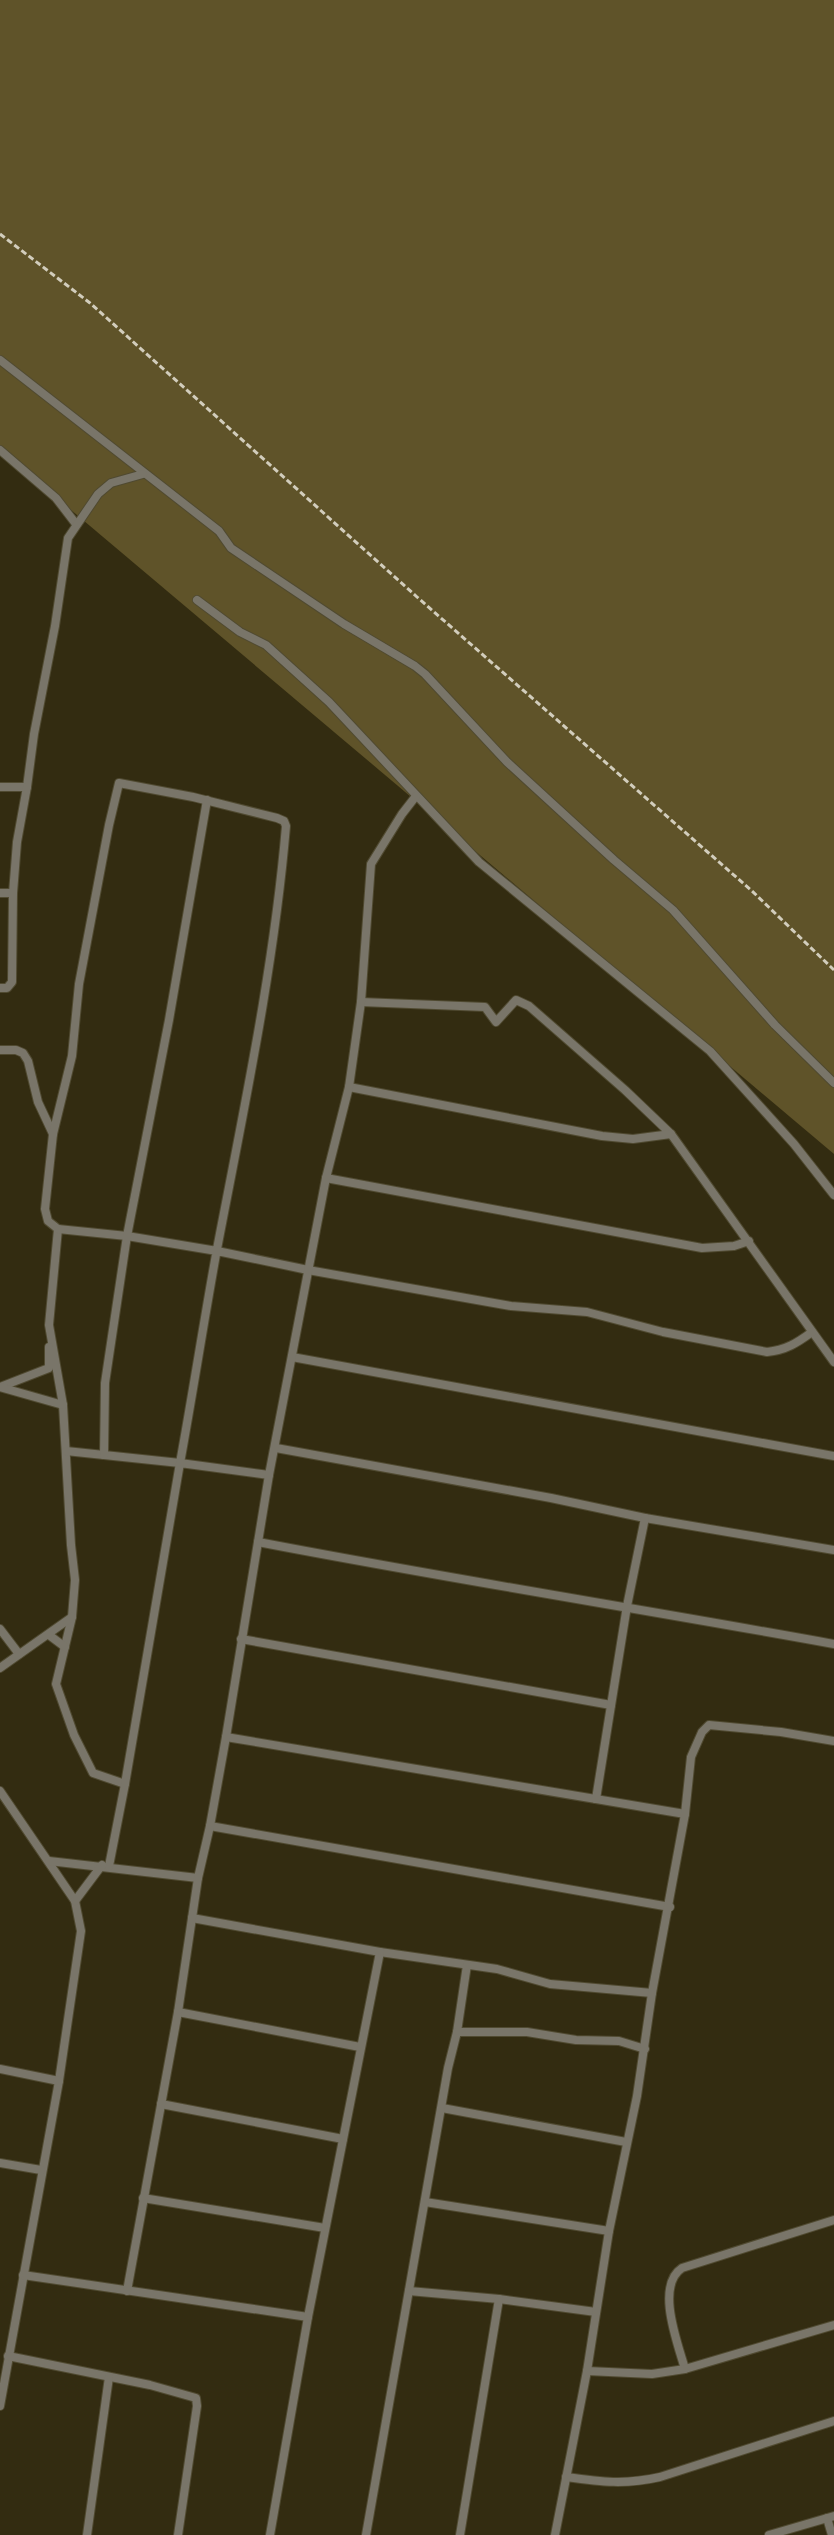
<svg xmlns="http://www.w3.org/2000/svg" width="834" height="2535" viewBox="0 0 834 2535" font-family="Quicksand,sans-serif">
<rect width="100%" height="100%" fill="#332c11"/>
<polygon fill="#5f5329" points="0,0 834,0 834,1154 0,450"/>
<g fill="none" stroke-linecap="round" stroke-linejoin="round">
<g stroke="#504a31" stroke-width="10">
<g id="street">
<polyline points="0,360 219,531 231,548 344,624 415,666 425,674 507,762 614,860 673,910 775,1025 834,1083"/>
<polyline points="0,450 56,498 76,524"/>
<polyline points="197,600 240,632 266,645 329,702 479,862 710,1051 794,1144 834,1195"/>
<polyline points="0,787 27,787 34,734 55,626 68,538 98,494 111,483 143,474"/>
<polyline points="0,893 13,893"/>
<polyline points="0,988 7,988 12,982 13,893 17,842 27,787"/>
<polyline points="361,1002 485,1007 496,1022 516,1000 529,1006 625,1090 671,1134 834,1362"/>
<polyline points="0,1050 16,1050 23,1053 28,1061 38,1102 53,1134"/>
<polyline points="349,1087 602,1136 633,1139 671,1134"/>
<polyline points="326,1178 702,1248 734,1246 749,1241"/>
<polyline points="58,1229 49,1325 63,1405 71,1545 75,1580 72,1617 56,1684 74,1735 93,1773 125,1784"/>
<polyline points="292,1357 834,1456"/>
<polyline points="0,1387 49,1368 49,1347"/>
<polyline points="0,1387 63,1405"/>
<polyline points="276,1448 551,1498 645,1518 834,1550"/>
<path d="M66,1451L180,1463C193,1392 204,1320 217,1249C244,1108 274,968 286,826L284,821L277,818L193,797L119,783L109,825L79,984L72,1056L53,1134L45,1209L48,1221L58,1229L127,1236L217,1251L308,1270L511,1306L587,1312L663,1332L767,1352C786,1350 797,1343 812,1332"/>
<polyline points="104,1455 105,1383 127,1236 169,1020 207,800"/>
<path d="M258,1542C450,1579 642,1609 834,1644"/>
<polyline points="0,1629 19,1654"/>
<polyline points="49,1635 65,1647"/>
<polyline points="241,1639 611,1705"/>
<polyline points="0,1668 72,1617"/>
<polyline points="226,1737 685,1814"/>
<polyline points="0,1791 75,1901 81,1931 59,2081 0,2406"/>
<polyline points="596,1799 627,1606 645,1518"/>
<polyline points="210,1826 670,1907"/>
<polyline points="49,1861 198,1878"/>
<polyline points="109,1866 125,1784 180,1463 269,1475"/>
<polyline points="75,1901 102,1865"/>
<polyline points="192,1918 380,1952 497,1969 550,1984 652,1993"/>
<polyline points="178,2012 360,2047"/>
<polyline points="457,2032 467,1965"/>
<polyline points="0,2069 59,2081"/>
<polyline points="161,2104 343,2139"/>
<polyline points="442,2108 626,2142"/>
<polyline points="0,2163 41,2170"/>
<polyline points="143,2198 325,2228"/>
<polyline points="425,2202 609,2231"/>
<polyline points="23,2275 308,2317"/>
<polyline points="127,2291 178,2012 198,1878 210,1826 226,1737 269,1475 326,1178 349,1087 361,1002 371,864 402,814 416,796"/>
<polyline points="409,2291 499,2299 596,2312"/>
<polyline points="8,2356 150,2385 196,2398 197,2406 178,2535"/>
<path d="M685,2369C678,2344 655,2286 682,2268L834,2220"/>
<polyline points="587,2371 652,2374 685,2369 834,2325"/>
<path d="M566,2477C602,2482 625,2485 660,2477L834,2421"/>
<polyline points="827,2518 832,2535"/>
<polyline points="87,2535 109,2377"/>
<polyline points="270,2535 308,2317 380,1952"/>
<polyline points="366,2535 448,2068 457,2032 527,2032 576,2040 619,2041 645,2049"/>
<polyline points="460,2535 499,2299"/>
<polyline points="555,2535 587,2371 609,2231 637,2096 652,1993 685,1814 691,1757 702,1732 709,1725 781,1732 834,1741"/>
<polyline points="769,2535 834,2516"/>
</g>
</g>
<use href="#street" stroke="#797569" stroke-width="8"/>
<polyline stroke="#d2cdbc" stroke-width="3" stroke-dasharray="6 3" stroke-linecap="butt" points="0,234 90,303 417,597 752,891 834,970"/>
</g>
</svg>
